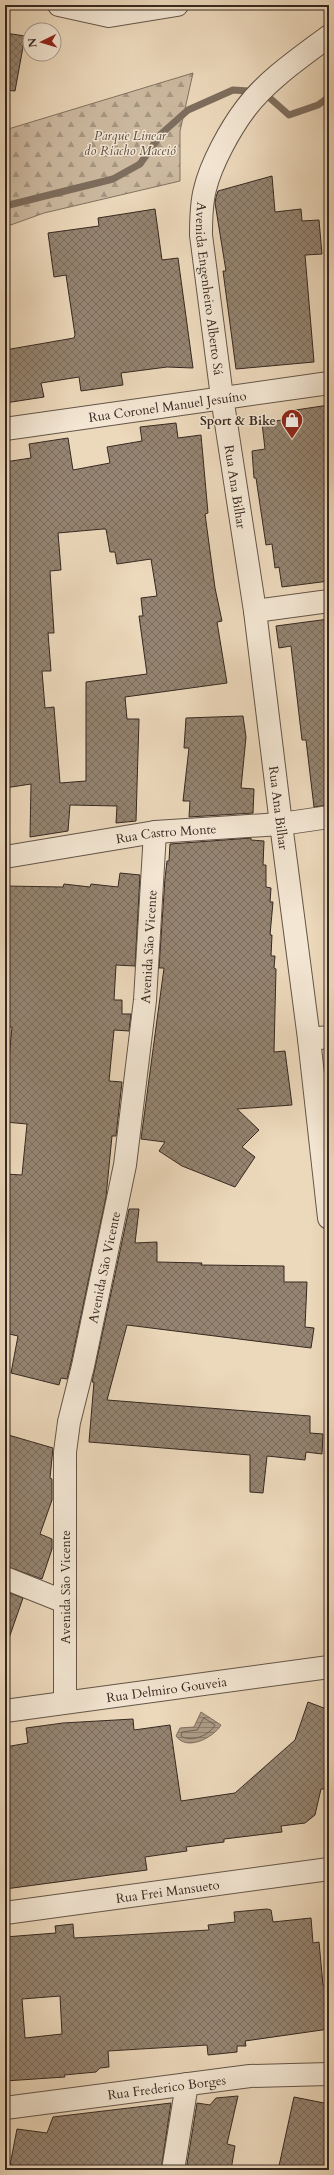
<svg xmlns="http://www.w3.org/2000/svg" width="334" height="2175" viewBox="0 0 334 2175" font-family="Cardo,serif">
<defs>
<pattern id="forest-firs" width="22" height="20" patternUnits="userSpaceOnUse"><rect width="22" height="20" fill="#cdbaa1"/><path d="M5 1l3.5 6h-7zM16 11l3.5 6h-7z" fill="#a79783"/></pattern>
<pattern id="water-rules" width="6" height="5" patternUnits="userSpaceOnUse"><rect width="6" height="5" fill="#ae9c87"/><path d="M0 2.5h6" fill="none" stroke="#8e7f6e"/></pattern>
<pattern id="building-cross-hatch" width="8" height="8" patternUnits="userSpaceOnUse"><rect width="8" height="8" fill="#958471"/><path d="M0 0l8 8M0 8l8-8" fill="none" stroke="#7a6c5c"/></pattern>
</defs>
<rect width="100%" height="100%" fill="#ecd8bb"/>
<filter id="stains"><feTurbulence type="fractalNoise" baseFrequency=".005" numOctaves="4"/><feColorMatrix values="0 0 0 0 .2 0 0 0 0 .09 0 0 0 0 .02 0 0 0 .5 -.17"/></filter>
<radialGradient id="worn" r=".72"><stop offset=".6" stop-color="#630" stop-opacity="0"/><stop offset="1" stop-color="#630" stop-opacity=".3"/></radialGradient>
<polygon fill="url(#forest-firs)" stroke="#827261" points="193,73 180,131 180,181 44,213 5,227 5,130"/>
<path fill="url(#water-rules)" stroke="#7e6e5e" d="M201,1712L221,1725C214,1737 187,1752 176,1736L180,1728L194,1727Z"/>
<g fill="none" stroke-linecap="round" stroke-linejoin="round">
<path stroke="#726254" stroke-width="1" d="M204,1718L215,1725C210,1735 191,1743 181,1736L182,1732L197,1730Z"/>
<polyline stroke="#7e6e5e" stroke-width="7" points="5,206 113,179 140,164 161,134 188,110 233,90 263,92 289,115 318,105 329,97"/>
</g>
<g fill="url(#building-cross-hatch)" stroke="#362921" fill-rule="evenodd">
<polygon points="5,33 25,36 15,91 5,90"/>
<polygon points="272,176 275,212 301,209 302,221 319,220 322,254 305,255 314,362 236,369 223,271 226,271 215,203 216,197 218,191"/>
<polygon points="155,209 162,260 178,258 193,368 167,367 121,373 123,385 81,391 79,377 41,383 44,397 5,403 5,350 74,338 75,335 66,275 54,277 48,233 99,226 98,218"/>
<polygon points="329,405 329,581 282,587 279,567 275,568 272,544 266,545 256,478 254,478 252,451 265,449 262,423 289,419 289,411"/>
<path d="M176,423L178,438L201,435L208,513L205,514L215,588L222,621L217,622L227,683L125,697L127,719H139L136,821L116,823L117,806L70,805L68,831L30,837L31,784L5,788V462L31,458L29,444L68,438L73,470L110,463L107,447L142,441L140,427ZM103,529H106L110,552H115L117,564L151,559L157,596L141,598L143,616H139L147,674L86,682V781L60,783L54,707L45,708L42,671H51L48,633H54L50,571L61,570L58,533Z"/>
<polygon points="329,619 329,805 314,807 306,740 302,740 291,646 279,648 276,626"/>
<polygon points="243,716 246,737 241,788 254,789 253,813 189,817 190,801 183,801 189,748 184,748 186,718"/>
<polygon points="251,838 251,840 264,841 263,865 266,865 266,887 271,888 270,902 273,902 270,935 272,935 271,956 275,956 274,968 276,969 274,1052 285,1051 292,1105 237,1109 259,1130 242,1147 255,1157 235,1187 182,1166 159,1151 165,1142 141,1139 164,968 159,968 165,878 167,861 169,861 170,844"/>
<polygon points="120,873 140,875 135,966 116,965 114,1000 122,1000 122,1014 131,1014 129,1031 114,1030 109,1081 122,1082 116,1136 112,1136 106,1197 71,1363 67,1379 61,1378 59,1385 11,1373 18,1336 5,1333 5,1174 22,1175 27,1124 5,1122 5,1068 8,1069 12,1027 5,1027 5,886 63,887 64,884 90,887 91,884 118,887"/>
<polygon points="129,1209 139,1209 135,1243 157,1242 157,1262 202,1263 201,1265 284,1266 284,1282 307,1282 305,1327 314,1328 311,1348 127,1325 107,1400 310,1416 310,1433 323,1434 322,1454 306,1452 305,1460 267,1456 263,1493 250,1492 250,1455 89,1442 94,1382 92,1382"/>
<polygon points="5,1434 53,1448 50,1478 52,1479 52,1500 40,1534 52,1539 52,1549 42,1579 5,1566"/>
<polygon points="5,1591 23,1598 8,1641 5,1640"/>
<polygon points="308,1702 329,1710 329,1781 326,1789 321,1789 315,1815 305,1823 281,1826 282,1832 224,1839 224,1842 186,1847 187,1851 145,1857 147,1870 5,1889 5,1747 28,1743 26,1728 63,1723 133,1719 134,1730 170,1725 181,1801 235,1793 295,1740"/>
<path d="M267,1909L271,1910L273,1922L311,1918L313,1943L319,1942L323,1985H329V2029L245,2041L246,2046H237V2052L208,2055L207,2045L108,2051L109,2067L100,2068L96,2072L64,2075L65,2077L5,2081V1937L56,1933L55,1926L73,1924L74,1938L209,1930L208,1925L235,1922L234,1912ZM60,1996L62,2034L25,2038L22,1999Z"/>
<polygon points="238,2096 227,2144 235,2146 231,2170 186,2170 197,2103 210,2105 216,2098"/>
<polygon points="294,2097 329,2104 329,2170 298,2170 279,2166"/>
<polygon points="171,2103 161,2170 9,2170 17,2129 47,2133 53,2117"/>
</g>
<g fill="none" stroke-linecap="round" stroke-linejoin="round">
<g stroke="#645548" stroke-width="24">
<g id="minor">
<polyline points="59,5 109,16 177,5"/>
<path id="s1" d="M329,36C301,57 267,80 246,108C230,129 211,164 205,189C201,204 201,220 201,235L222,397L255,611L281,824L309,1039L329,1218"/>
<path id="s2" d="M5,429L329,383"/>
<polyline points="255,611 329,601"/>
<path id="s3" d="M5,857L155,832L281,824L329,817"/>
<polyline points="309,1039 329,1037"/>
<polyline points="5,1578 65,1602"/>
<path id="s4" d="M65,1702V1452L69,1422L83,1366L125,1165L145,1000L155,832"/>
<path id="s5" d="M5,1711L329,1667"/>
<path id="s6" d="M5,1913L329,1869"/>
<path id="s7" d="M5,2108L250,2076L329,2074"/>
<polyline points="173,2170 187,2084"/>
</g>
</g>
<use href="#minor" stroke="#f3e6d3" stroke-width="22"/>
</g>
<defs>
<g id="shop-pin" transform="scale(1.15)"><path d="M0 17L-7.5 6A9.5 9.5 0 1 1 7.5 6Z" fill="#8f2418" stroke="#f3e6d3"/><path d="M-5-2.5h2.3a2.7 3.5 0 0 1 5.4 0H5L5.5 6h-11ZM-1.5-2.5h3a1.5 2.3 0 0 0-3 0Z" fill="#fff"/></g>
</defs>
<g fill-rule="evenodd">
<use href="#shop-pin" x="292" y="420"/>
</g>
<g text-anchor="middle" stroke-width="3" stroke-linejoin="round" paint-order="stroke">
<g font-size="13" font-style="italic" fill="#5c4d41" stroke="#f3e6d3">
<text x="130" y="140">Parque Linear<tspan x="130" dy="15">do Riacho Maceió</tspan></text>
</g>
<g font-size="13" fill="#362921" stroke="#f3e6d3">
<text dy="5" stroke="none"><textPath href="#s1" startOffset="302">Avenida Engenheiro Alberto Sá</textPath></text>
<text dy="5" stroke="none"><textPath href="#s2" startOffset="164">Rua Coronel Manuel Jesuíno</textPath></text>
<text dy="5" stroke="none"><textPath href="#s1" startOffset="502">Rua Ana Bilhar</textPath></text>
<text dy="5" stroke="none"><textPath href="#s1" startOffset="826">Rua Ana Bilhar</textPath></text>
<text dy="5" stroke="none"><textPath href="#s3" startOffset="163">Rua Castro Monte</textPath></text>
<text dy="5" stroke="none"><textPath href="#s4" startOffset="763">Avenida São Vicente</textPath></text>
<text dy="5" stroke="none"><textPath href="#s4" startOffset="439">Avenida São Vicente</textPath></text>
<text transform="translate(65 1587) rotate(-90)" y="5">Avenida São Vicente</text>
<text dy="5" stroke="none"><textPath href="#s5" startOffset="163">Rua Delmiro Gouveia</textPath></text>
<text dy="5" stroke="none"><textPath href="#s6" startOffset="164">Rua Frei Mansueto</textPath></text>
<text dy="5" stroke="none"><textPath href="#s7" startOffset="163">Rua Frederico Borges</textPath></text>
</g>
<g font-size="13" font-weight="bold" fill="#362921" stroke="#f3e6d3" text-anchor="end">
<text x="276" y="425">Sport &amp; Bike</text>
</g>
</g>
<rect width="334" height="2175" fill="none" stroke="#ecd8bb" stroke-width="20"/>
<rect x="6" y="6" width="322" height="2163" fill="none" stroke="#362921" stroke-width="2"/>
<rect x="10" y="10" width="314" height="2155" fill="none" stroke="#362921"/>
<g transform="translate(42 42) rotate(265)"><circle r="19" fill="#f3e6d3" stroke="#a79a8c"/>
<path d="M0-3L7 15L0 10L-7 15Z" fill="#8f2418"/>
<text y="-6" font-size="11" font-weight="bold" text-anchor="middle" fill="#362921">N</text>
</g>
<rect width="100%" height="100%" filter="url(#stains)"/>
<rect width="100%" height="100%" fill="url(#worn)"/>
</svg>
